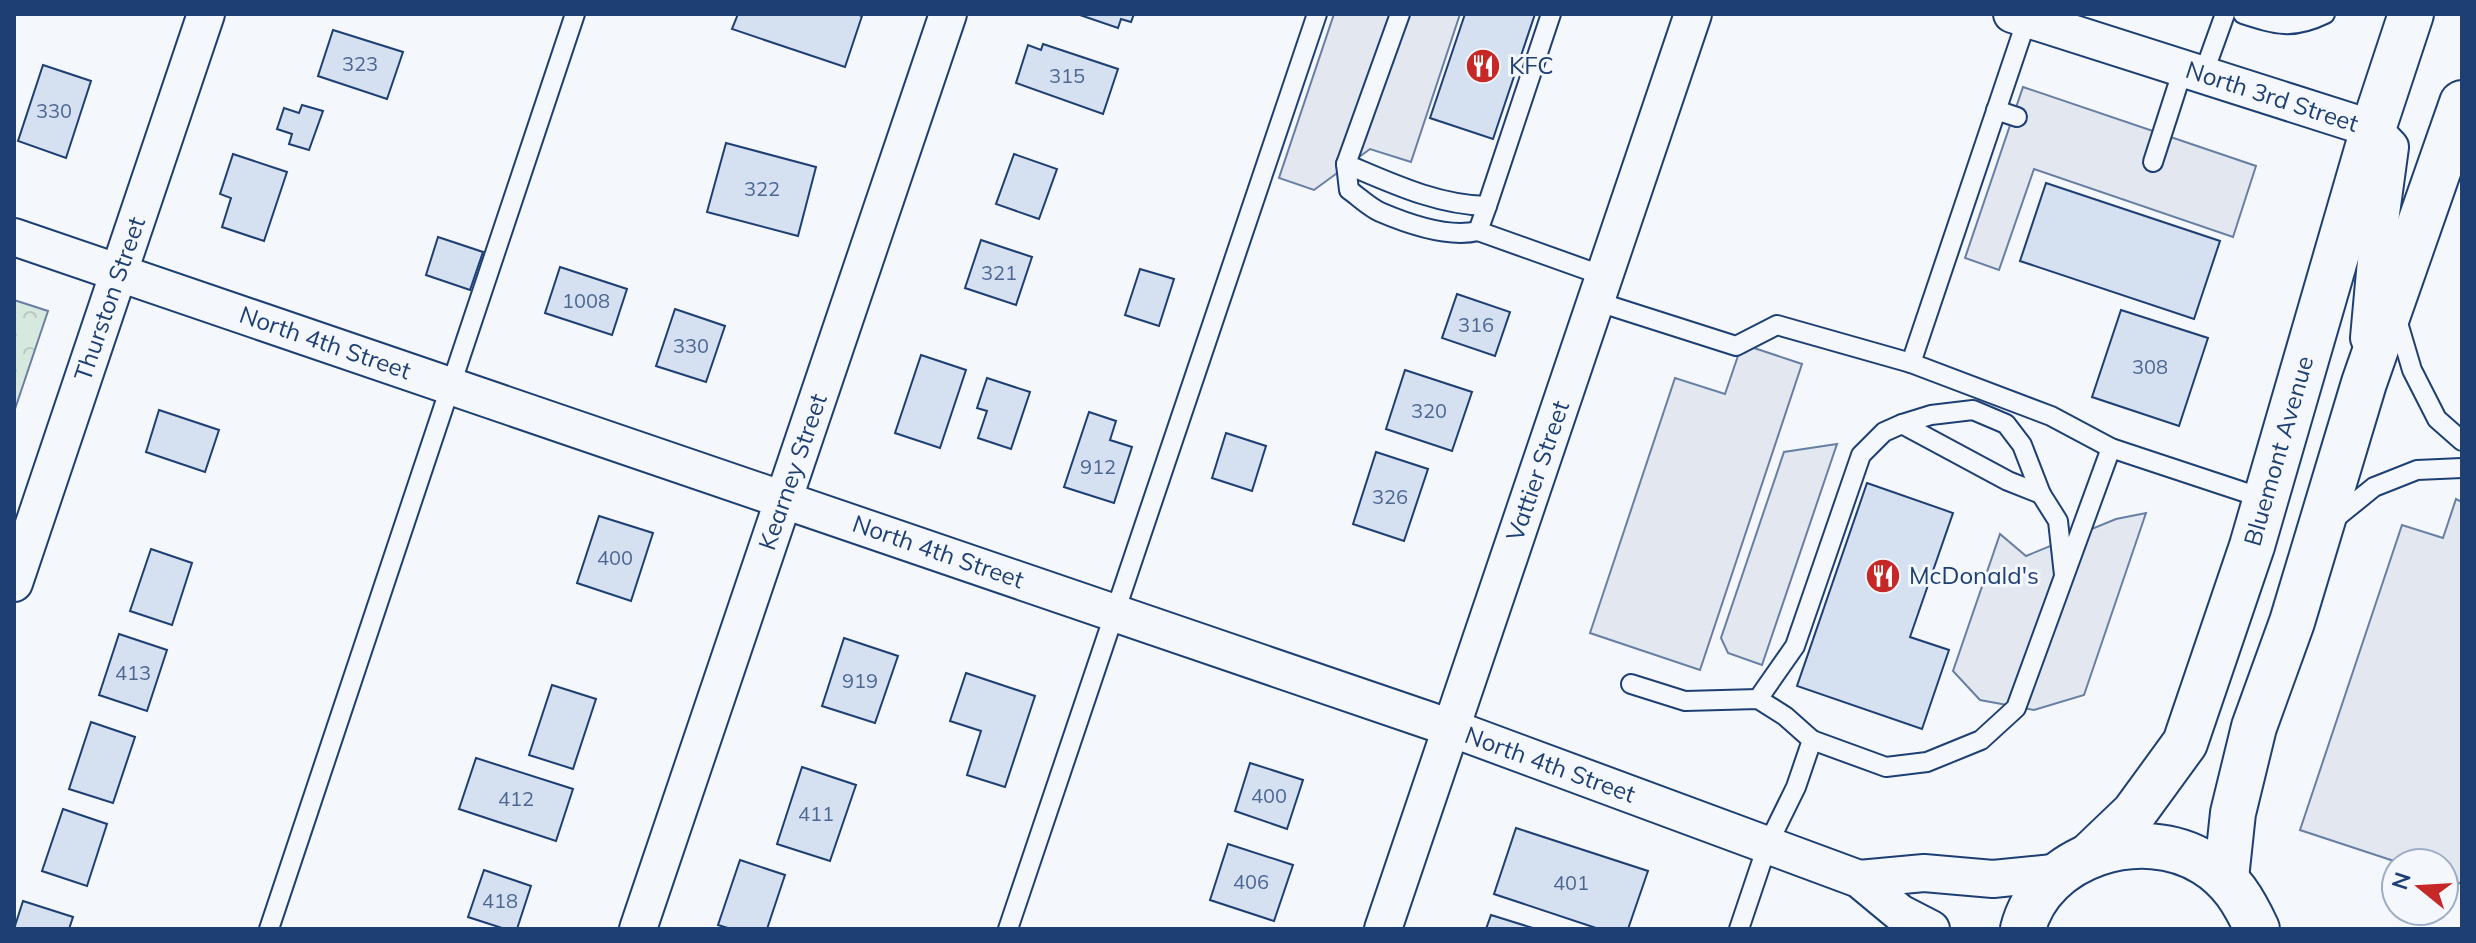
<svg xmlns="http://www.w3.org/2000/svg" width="2476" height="943" viewBox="0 0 2476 943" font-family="Mulish,sans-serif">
<defs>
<pattern id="park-crowns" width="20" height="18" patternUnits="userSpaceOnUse" patternTransform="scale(2)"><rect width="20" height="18" fill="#d7e8df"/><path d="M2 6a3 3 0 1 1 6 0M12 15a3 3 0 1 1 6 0" fill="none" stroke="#b8c8c3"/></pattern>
</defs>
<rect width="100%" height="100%" fill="#f4f7fb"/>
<polygon fill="url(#park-crowns)" stroke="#687fa3" stroke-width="2" points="14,300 48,311 14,412"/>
<g fill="#e3e8f0" stroke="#687fa3" stroke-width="2">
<polygon points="1334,14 1460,14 1411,162 1370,149 1314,190 1279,178"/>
<polygon points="2023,87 2256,166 2233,237 2034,169 1999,270 1965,258"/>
<polygon points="1742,344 1802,364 1700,670 1590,633 1675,378 1725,394"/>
<polygon points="1837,444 1762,665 1728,653 1721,638 1784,452"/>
<polygon points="2456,499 2462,502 2462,884 2444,878 2444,863 2400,863 2300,830 2402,525 2443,538"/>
<polygon points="2146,513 2084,695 2034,710 1980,700 1953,671 2000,534 2026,556 2116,519"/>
</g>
<g fill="#d5e0f0" stroke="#1d3f73" stroke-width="2">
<polygon points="738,14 856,14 862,16 845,67 732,29"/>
<polygon points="1077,14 1134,14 1131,22 1121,19 1118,28"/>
<polygon points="1465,14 1535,14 1493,139 1430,118"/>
<polygon points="333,30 403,52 387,99 318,76"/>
<polygon points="1043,44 1118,69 1103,114 1016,83 1028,45 1041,50"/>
<polygon points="43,65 91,81 66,158 18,141"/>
<polygon points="302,105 323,111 309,150 289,144 292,134 277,129 284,108 299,113"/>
<polygon points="726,143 816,167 798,236 707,212"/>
<polygon points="233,154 287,172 264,241 222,227 231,198 220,194"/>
<polygon points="1014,154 1057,169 1039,219 996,204"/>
<polygon points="2046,183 2220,241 2194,319 2020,261"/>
<polygon points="438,237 483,252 470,290 426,275"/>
<polygon points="981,240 1032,257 1016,305 965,288"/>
<polygon points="560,267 627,289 612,335 545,313"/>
<polygon points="1140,269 1174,279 1159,326 1125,315"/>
<polygon points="1457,294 1510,312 1495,356 1442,338"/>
<polygon points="675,309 725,326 706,382 656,366"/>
<polygon points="2121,310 2208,338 2179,426 2092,397"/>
<polygon points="921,355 966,370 940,448 895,433"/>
<polygon points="1405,370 1472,392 1452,451 1386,429"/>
<polygon points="987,378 1030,392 1011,449 978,438 987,411 977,408"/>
<polygon points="159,410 219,430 205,472 146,452"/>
<polygon points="1089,412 1116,421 1110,440 1132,447 1114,503 1064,487"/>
<polygon points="1226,433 1266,446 1252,491 1212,478"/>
<polygon points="1376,452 1428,469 1404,541 1353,524"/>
<polygon points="1867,483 1953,513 1910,637 1949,650 1922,729 1797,686"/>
<polygon points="599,516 653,533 631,601 577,583"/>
<polygon points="151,549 192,563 172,625 130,611"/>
<polygon points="119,634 167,650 147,711 99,695"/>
<polygon points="844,638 898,656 875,723 822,706"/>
<polygon points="966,673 1035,696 1005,787 967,775 981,731 950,721"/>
<polygon points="552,685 596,699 573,769 529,755"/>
<polygon points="91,722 135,737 113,803 69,789"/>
<polygon points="476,758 573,789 556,841 459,809"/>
<polygon points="1250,763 1303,780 1287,829 1235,811"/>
<polygon points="802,767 856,785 830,861 777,844"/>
<polygon points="63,809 107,824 87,886 42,871"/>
<polygon points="1516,828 1648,871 1628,929 1599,929 1494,894"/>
<polygon points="1228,844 1293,865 1274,921 1210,900"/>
<polygon points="740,860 785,875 767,929 731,929 718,925"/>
<polygon points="484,870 531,886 517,929 505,929 468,917"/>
<polygon points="23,901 73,917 69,929 14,929"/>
<polygon points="1491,915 1536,929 1486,929"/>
</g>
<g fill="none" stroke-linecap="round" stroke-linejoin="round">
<g stroke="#1d3f73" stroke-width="22">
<g id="lane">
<path d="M1400,14L1346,164C1391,183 1437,205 1487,206L1551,14"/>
<path d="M2243,14C2277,25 2292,30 2325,14"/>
<polyline points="2203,75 2225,14"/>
<polyline points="1996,110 2017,117"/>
<polyline points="2153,162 2183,69"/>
<path d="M1346,164L1349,190C1359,197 1369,207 1380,212C1408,224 1449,238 1478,231L1487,206"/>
<polyline points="1478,231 1604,276"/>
<polyline points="1595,301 1736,346 1777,325 1911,363 2051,416 2111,448 2265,499"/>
<polyline points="2396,316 2412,370 2437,419 2462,441"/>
<polyline points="1911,363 2027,19"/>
<polyline points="1902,424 2008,481 2041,494"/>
<polyline points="2332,521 2374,487 2417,470 2462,468"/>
<polyline points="1631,684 1685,701 1758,699 1785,716 1812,740 1796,787 1767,846 1739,929"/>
<polyline points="1758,699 1795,646 1861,455 1884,432 1902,424 1931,415 1973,410 2006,424 2022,445 2041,494 2058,521 2064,575"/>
<polyline points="1812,740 1886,767 1927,762 1981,740 2016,708 2111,448"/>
<polyline points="269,929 575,14"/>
<polyline points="1008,929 1317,14"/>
</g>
</g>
<g stroke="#1d3f73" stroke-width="40">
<g id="street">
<polyline points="2012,14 2373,129 2390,147 2379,228 2369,338"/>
<polyline points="14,237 1451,728 1859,879 1900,913 1931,929"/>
<polyline points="14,583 206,14"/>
<polyline points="1859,879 1924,873 1993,879 2063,872"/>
<polyline points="638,929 948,14"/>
<polyline points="1383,929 1693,14"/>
</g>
</g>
<g stroke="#1d3f73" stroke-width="48">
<g id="secondary">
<polyline points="2089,856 2134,813 2185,743 2252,546 2373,129 2411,14"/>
<polyline points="2226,878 2233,813 2254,727 2292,622 2364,383 2462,103"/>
<path d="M2023,929C2042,854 2142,824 2205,863C2231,879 2244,901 2257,929"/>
</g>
</g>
<use href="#lane" stroke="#f4f7fb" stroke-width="18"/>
<use href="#street" stroke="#f4f7fb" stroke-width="36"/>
<use href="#secondary" stroke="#f4f7fb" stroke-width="44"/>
</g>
<defs>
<g id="restaurant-disc" transform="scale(1.8)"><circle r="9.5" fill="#c62828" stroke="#f4f7fb"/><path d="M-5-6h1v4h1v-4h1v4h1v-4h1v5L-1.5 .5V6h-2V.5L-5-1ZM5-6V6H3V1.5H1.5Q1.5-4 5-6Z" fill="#fff"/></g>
</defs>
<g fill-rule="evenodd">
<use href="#restaurant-disc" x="1483" y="66"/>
<use href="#restaurant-disc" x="1883" y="576"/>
</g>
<g text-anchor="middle" stroke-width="6" stroke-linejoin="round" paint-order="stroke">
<g font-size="20" fill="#4b6792">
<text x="360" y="71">323</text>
<text x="1067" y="83">315</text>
<text x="54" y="118">330</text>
<text x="762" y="196">322</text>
<text x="999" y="280">321</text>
<text x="586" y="308">1008</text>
<text x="1476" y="332">316</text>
<text x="691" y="353">330</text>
<text x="2150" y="374">308</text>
<text x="1429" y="418">320</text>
<text x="1098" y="474">912</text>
<text x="1390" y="504">326</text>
<text x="615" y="565">400</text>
<text x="133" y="680">413</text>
<text x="860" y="688">919</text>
<text x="1269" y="803">400</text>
<text x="516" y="806">412</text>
<text x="816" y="821">411</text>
<text x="1251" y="889">406</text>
<text x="1571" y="890">401</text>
<text x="500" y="908">418</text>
</g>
<g font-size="24" fill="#1d3f73" stroke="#f4f7fb" text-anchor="start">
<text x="1509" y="74">KFC</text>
<text x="1909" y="584">McDonald's</text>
</g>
<g font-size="24" fill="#1d3f73" stroke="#f4f7fb">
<text transform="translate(2272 97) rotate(18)" y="8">North 3rd Street</text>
<text transform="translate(110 299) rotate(-71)" y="8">Thurston Street</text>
<text transform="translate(325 343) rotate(19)" y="8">North 4th Street</text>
<text transform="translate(2279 451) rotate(-74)" y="8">Bluemont Avenue</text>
<text transform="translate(1538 471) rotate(-71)" y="8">Vattier Street</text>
<text transform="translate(793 472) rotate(-71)" y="8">Kearney Street</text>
<text transform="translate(938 552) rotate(19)" y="8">North 4th Street</text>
<text transform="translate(1550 765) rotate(20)" y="8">North 4th Street</text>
</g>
</g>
<rect width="2476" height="943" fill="none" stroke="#1d3f73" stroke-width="32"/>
<g transform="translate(2420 887) rotate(288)"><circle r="38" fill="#f4f7fb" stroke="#9eadc5" stroke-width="2"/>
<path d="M0-6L14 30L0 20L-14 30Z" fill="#c62828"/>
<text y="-12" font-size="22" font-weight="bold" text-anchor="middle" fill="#1d3f73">N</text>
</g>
</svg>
